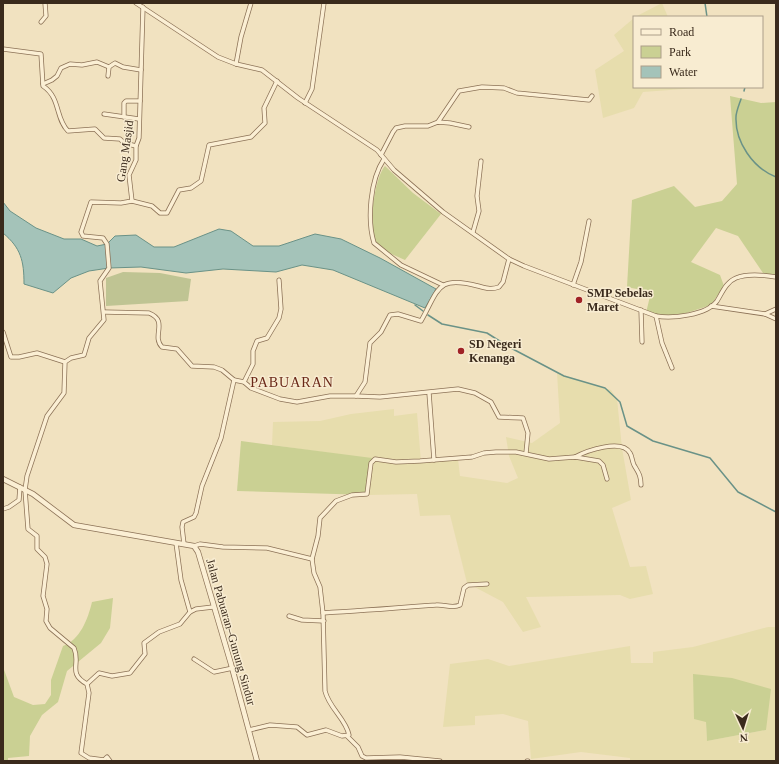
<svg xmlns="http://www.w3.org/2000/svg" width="779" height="764" viewBox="0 0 779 764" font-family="'Times New Roman',serif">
<rect width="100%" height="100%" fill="#f1e2c0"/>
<g fill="#e7ddad" fill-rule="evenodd">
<polygon points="662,3 668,17 635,17"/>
<polygon points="634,18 634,87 697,88 643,92 634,108 603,118 595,70 624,51 614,35"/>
<polygon points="557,373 611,390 617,399 622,448 631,500 612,508 630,567 646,566 653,594 630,599 620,595 526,597 541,627 523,632 503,602 467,583 450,515 420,516 417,494 369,495 372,459 272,445 273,422 320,421 351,414 394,409 394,416 417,413 421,462 458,459 460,476 507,483 518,478 509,456 506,437 532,443 560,423"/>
<path d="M768,627H776V761H630V758L581,752L531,759L528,721L503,714L475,716V725L443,727L450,664L488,659L509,666L630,646L631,663H653V652L693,647ZM706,722L766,730L707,741Z"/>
</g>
<g fill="#cad093">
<polygon points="730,96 761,103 776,102 776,277 765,276 738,236 716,228 691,262 720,275 724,286 711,305 668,319 646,313 651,292 627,287 632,200 674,186 695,207 722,201 737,184"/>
<path d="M385,166L413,193L441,214L405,260C397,256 381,251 376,242C368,227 374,179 385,166Z"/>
<polygon points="241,441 372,458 369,495 237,491"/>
<path d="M113,598L110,628L101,643L67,671L58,702L42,715L30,736L29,756L8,758V761H3V667L14,697L33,705L45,704L51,695V680L63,646C80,640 88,619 92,602Z"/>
<polygon points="693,674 732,678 771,689 766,730 707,741 706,722 694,719"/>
</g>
<polygon fill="#bfc493" points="123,272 160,273 191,279 188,301 106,306 106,278"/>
<path fill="#a4c3b9" stroke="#6a9287" d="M3,202L10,211L36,228L64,239H81L97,246L107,244L115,236L136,235L154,247H174L219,229L231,231L253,246H279L315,234L341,239L380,258L436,289L425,308L333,270L302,265L276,272L223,269L186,273L141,267L109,268L89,271L71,278L53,293L24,284C24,261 21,248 3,233Z"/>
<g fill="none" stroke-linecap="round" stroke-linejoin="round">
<g stroke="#6a9287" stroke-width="1.5">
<polyline points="705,3 707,17"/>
<polyline points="744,91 745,87"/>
<path d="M741,99C739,105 736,112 736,117C735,142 753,168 776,177"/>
<polyline points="415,305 423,311"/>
<polyline points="428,315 442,324 487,333 509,347 564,376 605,388 620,402 627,426 653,441 710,458 738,492 776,512"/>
</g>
<g stroke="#8c7257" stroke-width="5">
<g id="minor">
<path d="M136,3L218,57L236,64L262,70L298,98L377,150L394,170L443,212L509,259L524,266L656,316C672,319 707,315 717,301C722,293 726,282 736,278C748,273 764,275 776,277"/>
<polyline points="41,22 46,16 45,3"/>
<path d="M3,49L41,54L43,86C61,98 55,118 68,131L95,129L104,138L120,139L124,143L136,146"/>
<polyline points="236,64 241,37 251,3"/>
<polyline points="108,76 109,67 115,63 123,67 141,70"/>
<polyline points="43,84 52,80 57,76 61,68 70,64 82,65 97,62 109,67"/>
<polyline points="305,103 312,89 324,3"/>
<polyline points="104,114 139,119"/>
<polyline points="124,117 124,103 126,101 140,101"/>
<polyline points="438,122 459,91 482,87 504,88 517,93 589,100 592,96"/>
<polyline points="381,155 393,132 396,128 405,126 428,126 438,122 450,123 469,127"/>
<path d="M384,159C370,180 367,220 374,243L401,265L443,285"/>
<polyline points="132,201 152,206 160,213 167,213 179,190 191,188 201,181 209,145 251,137 265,123 264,108 277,81"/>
<polyline points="473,232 479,211 477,196 481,161"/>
<polyline points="573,285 581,262 589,221"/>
<polyline points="711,306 765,314 776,319"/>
<polyline points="641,310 642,342"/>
<path d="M104,312L149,313C169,321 151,336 162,347L177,349L192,366L214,367L222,370L234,380L244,382L251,388L280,399L297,402L330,396H356L365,382L370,343L381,332L390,315L398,314L421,321C439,289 437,275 478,286C486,288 491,290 499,287L503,282L509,259"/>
<polyline points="765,314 776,309"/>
<polyline points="656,316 662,343 672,368"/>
<polyline points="3,332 11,357 19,357 37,353 65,362"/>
<polyline points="244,382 253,364 253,351 257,341 267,338 279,318 281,309 279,280"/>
<polyline points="429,393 434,460"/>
<polyline points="356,396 380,397 458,389 475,393 491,402 499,417 523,418 528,433 526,453"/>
<path d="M575,457C586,451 622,438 630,453C632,456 632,461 634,465C638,472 641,475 641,485"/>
<polyline points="3,509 9,507 19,500 20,487"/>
<polyline points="176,543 181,580 190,612"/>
<polyline points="184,544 182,527 183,522 194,517 196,513 202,486 221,438 234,380"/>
<polyline points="194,546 200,544 223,547 267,548 312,559"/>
<path d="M487,584L468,585L464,588L460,605C452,609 444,604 436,605C398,608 361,611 323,613L320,587L314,573L312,559L318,536L320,518L336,501L352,495L367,494L371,463L375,459L396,462L420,461L472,457L484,453L496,452H516L549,459L575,457L599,461L603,465L607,479"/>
<polyline points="289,616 302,620 324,621"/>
<polyline points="194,659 214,672 233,668"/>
<polyline points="87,684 99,673 112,676 130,673 145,654 144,643 159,632 180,624 190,612 196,609 213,607"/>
<path d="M249,730L270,725L297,727L307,735L326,730L342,736L349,735C346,719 329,708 325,691L323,613"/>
<polyline points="347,736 358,747 362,756 366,758 400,757 440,761"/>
<path d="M110,761L107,757L104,760L89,758L81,753L89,693L87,684C67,673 81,664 74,648L50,628L46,621L47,609L43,596L47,564L45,557L37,549V536L28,529L25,490L27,476L47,416L64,393L65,362L71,358L84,355L89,338L104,320L100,281L109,268L107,244L103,238L83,236L81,232L91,202L121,203L132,201L129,175L136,160V146L139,138L143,7"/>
<polyline points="527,761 528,761"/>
</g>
</g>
<g stroke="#8c7257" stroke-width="6">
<polyline id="tertiary" points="3,479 33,494 74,525 194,546 198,552 231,664 257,761"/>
</g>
<use href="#minor" stroke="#fbefd4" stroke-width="3.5"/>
<use href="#tertiary" stroke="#fbefd4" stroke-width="4.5"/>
</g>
<g fill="#a02226" stroke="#f8ecd1" stroke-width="1.5">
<circle cx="579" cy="300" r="4"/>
<circle cx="461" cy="351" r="4"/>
</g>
<g text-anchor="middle" stroke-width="3" stroke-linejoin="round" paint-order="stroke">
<g font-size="12" fill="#3a2a1c" stroke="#f8ecd1">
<text transform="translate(125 151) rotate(-82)" y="4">Gang Masjid</text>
<text transform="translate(231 632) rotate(74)" y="4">Jalan Pabuaran–Gunung Sindur</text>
</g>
<g font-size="12" font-weight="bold" fill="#3a2a1c" stroke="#f8ecd1" text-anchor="start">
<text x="587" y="297">SMP Sebelas<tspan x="587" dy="14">Maret</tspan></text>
<text x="469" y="348">SD Negeri<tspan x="469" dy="14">Kenanga</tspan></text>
</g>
<g font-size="14" letter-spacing="1" fill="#6a2818" stroke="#f8ecd1">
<text x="292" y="387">PABUARAN</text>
</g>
</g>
<rect width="779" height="764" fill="none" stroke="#3a2a1c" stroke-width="8"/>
<rect x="633" y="16" width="130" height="72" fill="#f8ecd1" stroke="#ac9e89"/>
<rect x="641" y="29" width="20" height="6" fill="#fbefd4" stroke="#ac9e89"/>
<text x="669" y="36" font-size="12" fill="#3a2a1c">Road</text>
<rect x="641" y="46" width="20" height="12" fill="#cad093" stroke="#ac9e89"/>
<text x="669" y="56" font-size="12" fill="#3a2a1c">Park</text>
<rect x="641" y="66" width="20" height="12" fill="#a4c3b9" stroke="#ac9e89"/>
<text x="669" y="76" font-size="12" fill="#3a2a1c">Water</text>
<g transform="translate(743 728) rotate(176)" stroke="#f8ecd1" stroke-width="3" paint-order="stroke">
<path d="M0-3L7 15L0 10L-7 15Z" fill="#3a2a1c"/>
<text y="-6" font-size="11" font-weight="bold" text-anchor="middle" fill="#3a2a1c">N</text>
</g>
</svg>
